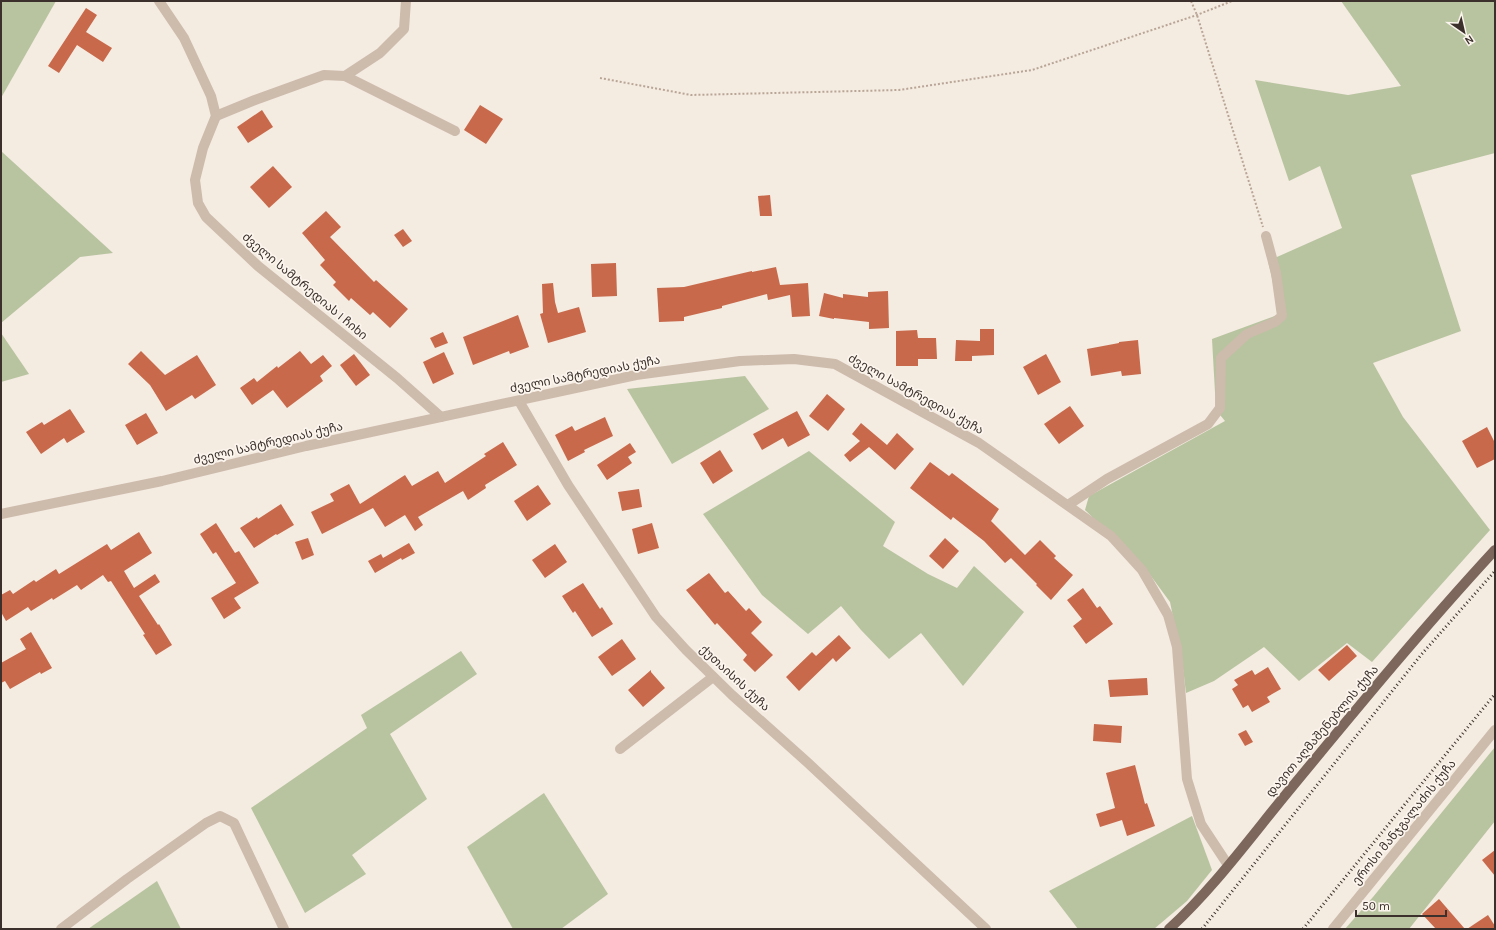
<svg xmlns="http://www.w3.org/2000/svg" width="1496" height="930" viewBox="0 0 1496 930" font-family="Karla,'Noto Sans Georgian',sans-serif">
<rect width="100%" height="100%" fill="#f4ebe1"/>
<g fill="#b8c4a0">
<polygon points="1,1 56,1 1,98"/>
<polygon points="1341,1 1495,1 1495,153 1411,175 1461,331 1373,363 1403,417 1490,530 1372,662 1347,643 1299,681 1264,647 1214,681 1186,693 1182,660 1170,602 1145,568 1085,510 1089,496 1225,421 1216,410 1212,339 1280,314 1268,261 1342,228 1320,166 1289,181 1255,80 1348,95 1401,86"/>
<polygon points="1,151 113,253 80,257 1,323"/>
<polygon points="1,333 29,374 1,382"/>
<polygon points="745,376 769,409 672,464 627,389"/>
<polygon points="809,451 895,522 883,546 928,574 957,588 974,566 1024,612 963,686 921,633 889,659 861,630 841,606 808,634 762,595 703,514"/>
<polygon points="461,651 477,674 390,734 427,799 352,855 366,874 305,913 251,808 367,728 361,715"/>
<polygon points="1495,747 1495,821 1409,929 1345,929 1373,897"/>
<polygon points="544,793 608,894 561,929 513,929 467,847"/>
<polygon points="1192,816 1212,870 1187,901 1154,929 1078,929 1049,891"/>
<polygon points="157,881 181,929 88,929"/>
</g>
<g fill="#c8694b">
<polygon points="86,8 97,15 86,32 112,48 103,62 77,45 59,73 48,66"/>
<polygon points="480,105 503,119 486,144 464,130"/>
<polygon points="262,110 273,127 248,143 237,127"/>
<polygon points="273,166 292,187 269,208 250,187"/>
<polygon points="770,195 772,216 760,216 758,196"/>
<polygon points="326,211 341,227 330,237 374,282 376,280 408,309 390,328 373,312 370,315 351,298 349,301 333,285 336,282 320,265 325,260 302,233"/>
<polygon points="403,229 412,241 403,247 394,235"/>
<polygon points="616,263 617,296 592,297 591,264"/>
<polygon points="776,267 780,285 808,283 810,316 792,317 790,295 768,300 767,294 722,306 722,308 684,317 684,321 659,322 657,288 684,287 752,271 752,272"/>
<polygon points="553,283 555,302 558,313 579,307 586,332 548,343 540,314 543,313 542,284"/>
<polygon points="888,291 889,328 869,329 869,322 834,318 834,319 819,316 824,293 843,298 843,294 868,297 868,292"/>
<polygon points="518,315 529,347 510,354 509,351 473,365 463,337"/>
<polygon points="980,329 994,329 994,355 972,356 972,361 955,361 956,340 980,341"/>
<polygon points="917,330 918,338 936,338 937,359 918,359 918,366 896,366 896,331"/>
<polygon points="443,332 448,343 435,348 430,338"/>
<polygon points="1138,340 1141,374 1122,376 1121,371 1091,376 1087,349 1119,343 1119,342"/>
<polygon points="141,351 165,375 197,355 216,385 195,399 192,395 166,411 150,385 128,364"/>
<polygon points="300,351 311,364 323,355 332,366 320,376 323,381 287,408 273,390 252,405 240,388 254,378 257,382 277,366 278,368"/>
<polygon points="444,352 454,374 433,384 423,362"/>
<polygon points="354,354 370,375 356,386 340,365"/>
<polygon points="1046,354 1061,382 1038,395 1023,367"/>
<polygon points="827,394 845,409 828,431 809,416"/>
<polygon points="1070,406 1084,426 1059,444 1044,424"/>
<polygon points="70,409 85,432 67,443 64,438 41,454 26,432 42,422 44,425"/>
<polygon points="797,411 810,435 788,447 783,438 762,450 753,434"/>
<polygon points="146,413 158,433 137,445 125,425"/>
<polygon points="605,417 613,436 584,450 585,452 568,461 555,435 572,426 575,431"/>
<polygon points="861,423 887,445 897,433 914,449 895,470 869,447 850,462 844,455 860,441 852,434"/>
<polygon points="1487,427 1495,443 1495,459 1477,468 1462,441"/>
<polygon points="503,442 517,465 485,485 486,488 468,500 463,491 418,517 423,525 415,531 405,515 385,527 373,508 322,534 311,512 334,501 330,494 349,484 360,504 405,475 412,486 438,471 445,483 486,456 484,454"/>
<polygon points="630,443 636,452 628,457 632,463 607,480 597,465"/>
<polygon points="720,450 733,471 713,484 700,463"/>
<polygon points="930,462 949,476 952,473 999,509 991,521 1025,555 1040,540 1056,556 1054,558 1073,575 1051,600 1036,585 1037,584 1011,558 1005,563 984,541 953,517 951,520 910,488"/>
<polygon points="538,485 551,504 527,521 514,501"/>
<polygon points="639,489 642,507 622,511 618,492"/>
<polygon points="281,504 294,525 277,535 276,534 254,548 240,528 257,517 258,519"/>
<polygon points="216,523 235,553 239,551 259,583 234,598 241,608 224,619 211,598 236,583 216,552 213,554 200,534"/>
<polygon points="652,523 659,548 638,554 632,529"/>
<polygon points="139,532 152,553 124,571 134,588 155,574 160,582 139,596 158,625 159,624 172,645 156,655 143,635 145,634 111,581 108,582 103,575 81,590 77,585 53,600 52,598 31,611 28,607 6,621 1,612 1,595 10,590 13,594 34,580 36,582 56,569 59,574 107,544 111,550"/>
<polygon points="308,538 314,555 302,560 295,542"/>
<polygon points="945,538 959,551 943,569 929,556"/>
<polygon points="409,543 415,553 402,560 401,558 375,573 368,561 381,554 383,558"/>
<polygon points="555,544 567,562 545,578 532,560"/>
<polygon points="709,573 725,593 728,591 746,611 749,608 762,622 751,633 773,655 755,672 743,660 747,655 717,623 715,625 686,590"/>
<polygon points="583,583 600,609 602,607 613,624 592,637 575,611 573,613 562,596"/>
<polygon points="1083,588 1097,608 1100,606 1113,624 1086,644 1073,626 1082,619 1067,600"/>
<polygon points="31,632 52,668 41,674 40,672 10,689 5,681 1,683 1,663 26,649 20,639"/>
<polygon points="839,635 851,648 836,662 833,658 799,691 786,677 812,652 816,656"/>
<polygon points="622,639 636,659 612,676 598,657"/>
<polygon points="1347,645 1357,656 1329,681 1318,670"/>
<polygon points="1268,667 1281,689 1267,697 1270,702 1252,712 1248,705 1243,708 1232,689 1238,685 1234,680 1252,670 1255,675"/>
<polygon points="651,670 651,672 665,688 643,707 628,690"/>
<polygon points="1147,678 1148,695 1110,697 1108,680"/>
<polygon points="1094,724 1122,726 1121,743 1093,741"/>
<polygon points="1246,730 1253,742 1245,746 1238,734"/>
<polygon points="1135,765 1145,804 1147,803 1155,826 1127,836 1122,820 1100,827 1096,814 1115,808 1106,773"/>
<polygon points="1495,850 1495,876 1482,860"/>
<polygon points="1439,899 1465,929 1436,929 1422,914"/>
<polygon points="1488,915 1495,926 1495,929 1467,929"/>
</g>
<g fill="none" stroke-linecap="round" stroke-linejoin="round">
<g stroke="#b9a596" stroke-width="2" stroke-dasharray="2 2" stroke-linecap="butt">
<polyline points="1191,1 1197,15 1263,227"/>
<polyline points="600,78 691,95 899,90 1032,70 1197,15 1232,1"/>
</g>
<g stroke="#cdbbac" stroke-width="10">
<polyline points="159,1 184,38 211,96 216,116 203,148 195,180 198,203 206,217 258,266 397,378 441,417"/>
<polyline points="345,76 455,131"/>
<polyline points="216,116 255,100 324,75 345,76 380,53 404,29 406,1"/>
<polyline points="519,401 568,485 656,617 686,650 732,695 807,762 986,929"/>
<polyline points="1068,505 1107,479 1208,424 1220,408 1221,358 1247,334 1275,322 1282,316 1276,273 1266,236"/>
<polyline points="1,514 162,481 306,446 636,375 740,361 794,359 835,364 979,443 1111,536 1142,570 1168,615 1177,647 1187,779 1201,824 1228,865"/>
<polyline points="620,749 713,677"/>
<polyline points="61,929 127,879 206,823 220,816 234,823 284,929"/>
<polyline points="1333,929 1495,730"/>
</g>
<path stroke="#7d675c" stroke-width="10" d="M1169,929C1215,887 1252,835 1292,787C1358,707 1424,627 1495,550"/>
<g stroke="#3b302b" stroke-width="3" stroke-dasharray="1 3" stroke-linecap="butt">
<polyline points="1202,929 1421,655 1495,571"/>
<polyline points="1303,929 1495,694"/>
</g>
</g>
<g text-anchor="middle" stroke-width="3.5" stroke-linejoin="round" paint-order="stroke">
<g font-size="12" fill="#3b302b" stroke="#fbf5ee">
<text transform="translate(305 286) rotate(40)" y="4">ძველი სამტრედიას I ჩიხი</text>
<text transform="translate(585 374) rotate(-11)" y="4">ძველი სამტრედიას ქუჩა</text>
<text transform="translate(916 394) rotate(29)" y="4">ძველი სამტრედიას ქუჩა</text>
<text transform="translate(268 443) rotate(-13)" y="4">ძველი სამტრედიას ქუჩა</text>
<text transform="translate(735 678) rotate(43)" y="4">ქუთაისის ქუჩა</text>
<text transform="translate(1322 731) rotate(-50)" y="4">დავით აღმაშენებლის ქუჩა</text>
<text transform="translate(1404 822) rotate(-51)" y="4">ეროსი მანჯგალაძის ქუჩა</text>
</g>
</g>
<rect width="1496" height="930" fill="none" stroke="#3b302b" stroke-width="4"/>
<g transform="translate(1464 32) rotate(146)" stroke="#fbf5ee" stroke-width="3" paint-order="stroke">
<path d="M0-3L7 15L0 10L-7 15Z" fill="#3b302b"/>
<text y="-6" font-size="11" font-weight="bold" text-anchor="middle" fill="#3b302b">N</text>
</g>
<path d="M1356 910v6h90v-6" fill="none" stroke="#3b302b" stroke-width="2"/>
<text x="1362" y="910" font-size="12" fill="#3b302b" stroke="#fbf5ee" stroke-width="3" paint-order="stroke">50 m</text>
</svg>
